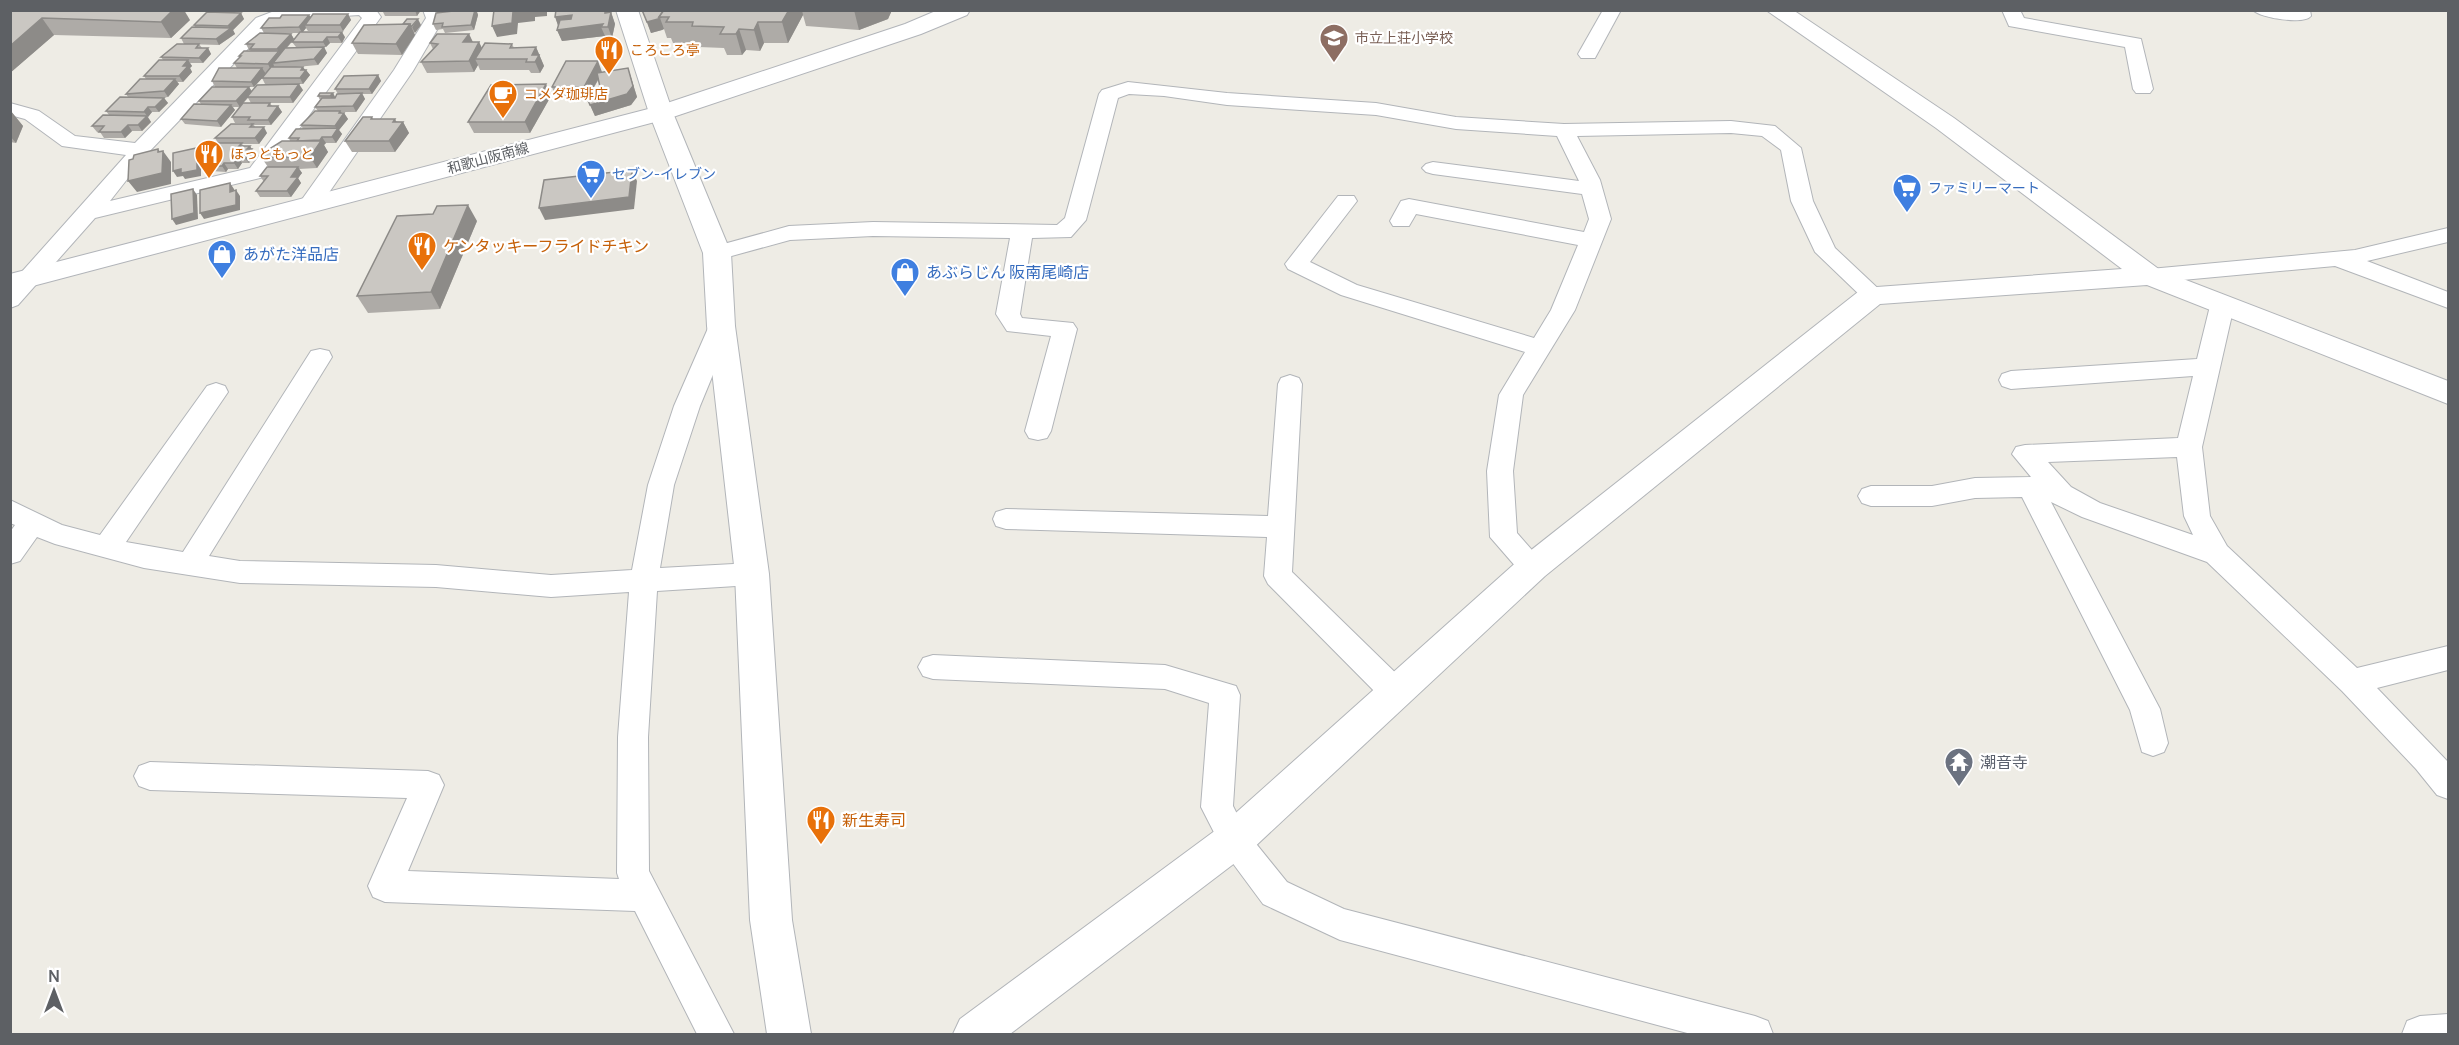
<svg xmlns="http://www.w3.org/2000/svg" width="2459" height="1045" viewBox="0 0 2459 1045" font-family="Manrope,'Noto Sans JP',sans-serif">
<rect width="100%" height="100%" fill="#eeece5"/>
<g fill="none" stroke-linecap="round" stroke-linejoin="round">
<g stroke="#b2b5b9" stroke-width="2">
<g id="minor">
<path d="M277,10H376L381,17L264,177L95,218L18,305L10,308V285L126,155L62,146L25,119L10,115V103L39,111L75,136L135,143L256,18ZM359,15L362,18L250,168L110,201L147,154L270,26L284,20Z"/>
<polygon points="423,10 441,10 444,18 413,71 317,210 301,210 298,205 394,70 426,18"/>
<polygon points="1603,10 1621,10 1595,58 1581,58 1578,54"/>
<polygon points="2002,10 2020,10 2024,18 2141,39 2153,89 2150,93 2136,93 2133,89 2125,47 2009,26"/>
<path d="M2253,10H2310L2311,16C2304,25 2260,18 2253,10Z"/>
<polygon points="1128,82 1227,93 1376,103 1456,117 1564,124 1731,121 1775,126 1801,148 1813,201 1835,248 1885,295 1881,300 1873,303 1865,300 1815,252 1791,201 1781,150 1762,136 1731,133 1577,136 1600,180 1611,219 1575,310 1523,395 1513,471 1517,533 1547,567 1543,575 1533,578 1523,575 1490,537 1487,471 1499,395 1525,352 1341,295 1288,269 1285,264 1338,196 1354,196 1357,201 1310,262 1357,285 1534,338 1551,310 1578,245 1416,214 1409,226 1393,226 1390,221 1401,201 1409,199 1584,232 1589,219 1582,194 1433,174 1426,172 1422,168 1426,164 1433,162 1579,181 1557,136 1456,129 1376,115 1227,105 1164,96 1129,94 1118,98 1086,220 1071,237 1032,238 1020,314 1022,318 1073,323 1077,329 1051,431 1047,438 1038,440 1029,438 1025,431 1051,336 1007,331 996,314 1010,238 873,236 790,240 717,260 709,258 706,253 709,248 789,226 873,222 1057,225 1065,218 1099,94 1102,90"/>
<polygon points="2448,228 2448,242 2367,261 2448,292 2448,308 2335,266 2150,283 2142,281 2139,276 2142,271 2150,269 2355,250"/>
<path d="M2222,298L2230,301L2234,306L2202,447L2210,516L2227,546L2357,668L2448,646V670L2377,688L2448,762V799L2437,795L2416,769L2342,691L2207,562L2082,517L2051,502L2160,709L2168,743L2164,752L2153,756L2142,752L2130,710L2022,497L1975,498L1932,506H1871L1862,503L1858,496L1862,489L1871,486H1932L1975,478L2031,477L2012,454L2016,447L2025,445L2178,438L2193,376L2011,389L2002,386L1999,380L2002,374L2011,371L2197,359L2210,306L2214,301ZM2177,457L2184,516L2193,535L2100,503L2071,487L2048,462Z"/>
<polygon points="721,318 729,320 733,326 700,406 674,485 660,568 752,563 762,566 766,574 762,582 752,585 657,591 648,737 649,871 734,1034 697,1034 635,911 385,902 373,897 368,886 407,798 150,790 139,786 134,776 139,766 150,762 428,771 439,775 444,785 408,871 619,879 617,873 618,737 629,592 551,597 436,587 240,583 144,568 55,544 37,537 20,561 10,564 10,532 15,525 10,523 10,500 62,525 100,535 207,386 216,383 225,386 228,392 126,542 183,552 311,351 320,349 329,351 332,357 209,556 240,561 436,565 551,575 632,570 648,485 674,406 709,326 713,320"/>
<polygon points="1290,375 1299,378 1302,384 1292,572 1407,684 1411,693 1407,702 1396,706 1385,702 1268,584 1264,576 1267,537 1006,529 996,526 993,519 996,512 1006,509 1268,516 1278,384 1281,378"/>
<polygon points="933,655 1165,665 1236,686 1240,695 1233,806 1245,830 1287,882 1344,909 1755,1016 1768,1021 1773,1034 1691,1034 1340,940 1263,904 1223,850 1201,807 1209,703 1165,689 933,679 923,676 918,667 923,658"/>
<polygon points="2448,1014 2448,1034 2402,1034 2407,1021 2420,1016"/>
</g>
</g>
<g stroke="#b2b5b9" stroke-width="2">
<g id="tertiary">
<polygon points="616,10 638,10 673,113 731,253 735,326 769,574 792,920 811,1034 767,1034 750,920 735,574 707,326 703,253 649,113"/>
<polygon points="1766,10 1793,10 1954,118 2160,270 2448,381 2448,404 2147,285 1880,304 1545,576 1248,853 1010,1034 953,1034 960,1019 1220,827 1521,558 1863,288 2122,269 1936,128"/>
</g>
</g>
<g stroke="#b1b4b9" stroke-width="2">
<polygon id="secondary" points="938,10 970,10 967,15 921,34 670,118 10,292 10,274 652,108 905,24"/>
</g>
<use href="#minor" fill="#fff" fill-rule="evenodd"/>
<use href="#tertiary" fill="#fff" fill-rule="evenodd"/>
<use href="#secondary" fill="#fff" fill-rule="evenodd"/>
</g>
<g fill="#aeaba7" fill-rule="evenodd">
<polygon points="10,10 190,20 171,38 54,35 10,73"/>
<polygon points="382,10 421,10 417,16 385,16"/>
<polygon points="642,10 892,10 888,19 859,30 806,26 803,15 788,43 764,43 760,51 746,50 742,55 727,55 724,48 699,47 698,43 673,43 671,38 667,38 664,29 662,30 651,33"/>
<polygon points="451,12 477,12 478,15 474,30 445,33 443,29 436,30 433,24"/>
<polygon points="611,12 615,24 612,38 606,38 605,36 562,41 557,30 558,26 555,15"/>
<polygon points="241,13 244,19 233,30 235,34 219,45 184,44 181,38 195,27 194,25"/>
<path d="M348,14L351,20L343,31H308L306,28L303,32L345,37L342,43H330L326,47H324L327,53L318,65L296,67L306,70L310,75L303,84H265L262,78L254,87H249L252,91L303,90L293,103H251L248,98L243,103H270L272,106H278L282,112L271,125H254L255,127L267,133L259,144H242L244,146H250L255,155L249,163H242L238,169H228L226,172L211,171L207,166L209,164L207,161L210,157L208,153L218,143L215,138L251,124L250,123H235L232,117L240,107H233L235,110L221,127L185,124L181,119L201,104L199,101L215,87L212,81L237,68L234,63L240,58L239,56L251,51L249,50L246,44L264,33L261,28L280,18L309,15L311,17ZM272,33H299L292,42L296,47L287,48L294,39L291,34Z"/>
<polygon points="421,25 414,33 415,35 402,55 358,54 352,43"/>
<polygon points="469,34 473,42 479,42 482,48 512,44 514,48 536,47 544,66 540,73 531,73 529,70 480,70 478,65 474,72 427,73 421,62 433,49 430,43"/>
<polygon points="199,44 202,48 208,48 211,54 203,63 190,63 192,66 190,68 192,72 183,82 177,82 179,84 168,97 161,98 164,98 168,103 159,112 152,112 148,117 151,122 142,131 132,131 125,138 104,138 100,132 97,132 92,126 109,115 106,111 128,97 126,94 146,79 144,76 163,60 161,57"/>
<path d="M628,68L637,97L631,105L595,116L588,100L592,98L590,95L588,98H556L552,87L602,72ZM599,79L600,87L593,89Z"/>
<polygon points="378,75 381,81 372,94 362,94 365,99 356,112 341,112 342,113 344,113 348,119 339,130 342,134 336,143 326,143 324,145 328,152 317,168 299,169 302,173 298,178 301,183 291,197 260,197 256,191 264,182 260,176 268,167 261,157 290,141 289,138 303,129 301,125 318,111 315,107 320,100 318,96 333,93 335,97 338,94 335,89"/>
<polygon points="551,96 530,133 474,133 468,122"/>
<polygon points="10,110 23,126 16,143 10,142"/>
<polygon points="372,117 373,119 403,122 409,133 395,152 352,152 345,141"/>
<polygon points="477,221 440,309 368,313 357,296"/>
</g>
<g fill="#8d8b88">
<polygon points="173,10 184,10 190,20 171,38 161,22"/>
<polygon points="415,10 421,10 417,16"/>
<polygon points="451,10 486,10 477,12 478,15 474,30 471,25 453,15"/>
<polygon points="525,10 547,10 547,16 535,17 535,21 518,23 517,34 497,37 492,26 513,12"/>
<polygon points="605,10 611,10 610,20 611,12 615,24 612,38 608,27 605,13"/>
<polygon points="789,10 802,10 803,15 788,43 782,22"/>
<polygon points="854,10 892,10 888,19 859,30"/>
<polygon points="241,13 244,19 233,30 235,34 219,45 216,39 230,29 228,26"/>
<polygon points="348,14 351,20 343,31 340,25"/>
<polygon points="309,15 313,21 305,25 306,28 302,33 299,27"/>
<polygon points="572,15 577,26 559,28 555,17"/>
<polygon points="42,18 54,35 10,73 10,46"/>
<polygon points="660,18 664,29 662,30 651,33 647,22"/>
<polygon points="418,19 421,25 415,33 412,27"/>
<polygon points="758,22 764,43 760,51 754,30"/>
<polygon points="410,24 415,35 402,55 396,44"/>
<polygon points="603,24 601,27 605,36 562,41 557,30"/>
<polygon points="739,29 746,50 742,55 736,34"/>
<polygon points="342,32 345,37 342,43 338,37"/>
<polygon points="291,34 294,39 273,63 274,66 271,70 268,64 279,52 277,49"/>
<polygon points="469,34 474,45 463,42"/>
<polygon points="327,37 330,43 326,47 323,42"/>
<polygon points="479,42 484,53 475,59 478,65 474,72 469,61"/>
<polygon points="324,47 327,53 318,65 314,59"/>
<polygon points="536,47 544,66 540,73 532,55"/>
<polygon points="208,48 211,54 203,63 199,58"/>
<polygon points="188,60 192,66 190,68 192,72 183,82 179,76 183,66"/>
<polygon points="598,61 602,72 588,98 584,87"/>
<polygon points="303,67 306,71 306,70 310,75 303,84 300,78 301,70"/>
<polygon points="262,68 266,74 254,87 251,82"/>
<polygon points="628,68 637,97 631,105 595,116 590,105"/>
<polygon points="378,75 381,81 372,94 369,89"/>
<polygon points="175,79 179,84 168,97 164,91"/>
<polygon points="299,84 303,90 293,103 290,97"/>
<polygon points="546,84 551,96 530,133 525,122"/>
<polygon points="249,87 252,92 240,107 236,101"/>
<polygon points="333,93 336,99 333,102 330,96"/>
<polygon points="362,93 365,99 356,112 353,106"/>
<polygon points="164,98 168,103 159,112 155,107"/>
<polygon points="231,105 235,110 221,127 217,121"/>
<polygon points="278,106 282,112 271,125 268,120"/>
<polygon points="148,107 152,112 148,117 144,112"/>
<polygon points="10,110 23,126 16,143 10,136"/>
<polygon points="340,111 343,115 344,113 348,119 339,130 342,134 336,143 332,137 337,129 335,126"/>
<polygon points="147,116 151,122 142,131 138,125"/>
<polygon points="395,119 399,127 403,122 409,133 395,152 389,141 393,122"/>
<polygon points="128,125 132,131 125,138 121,132"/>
<polygon points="264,127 267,133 259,144 255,138"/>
<polygon points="322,137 326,143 324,145 328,152 317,168 310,157"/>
<polygon points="250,146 255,155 249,163 245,158 247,149"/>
<polygon points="201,147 205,153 205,168 201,169 201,176 185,179 183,176 177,177 173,171 197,163"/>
<polygon points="158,149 163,156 163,151 171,162 171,184 137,192 128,181 158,152"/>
<polygon points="238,158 242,163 238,169 234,163"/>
<polygon points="224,163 228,169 226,172 222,166"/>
<polygon points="298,167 302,173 298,178 301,183 291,197 287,191 291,177"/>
<polygon points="632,170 637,181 634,209 545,220 539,208"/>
<polygon points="230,183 234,189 234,198 230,192"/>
<polygon points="193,189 197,195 198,219 176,225 172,219"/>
<polygon points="236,190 240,196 240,210 204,219 200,213"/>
<polygon points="468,205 477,221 440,309 431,292"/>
</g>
<g fill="#cac7c2" stroke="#8d8b88" stroke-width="1.5">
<polygon points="10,10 173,10 161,22 42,18 10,46"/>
<polygon points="462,10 475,10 471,25 442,27 443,23 433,24 436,13"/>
<polygon points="494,10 525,10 513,12 512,23 492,26"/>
<polygon points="556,10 605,10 605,13 611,12 608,27 601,27 603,24 557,30 560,20 571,19 572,15 555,17"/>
<polygon points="642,10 664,10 659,17 661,17 658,19 647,22"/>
<polygon points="664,10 789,10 782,22 758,22 754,30 739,29 736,34 720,34 724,27 692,26 693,22 666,22 669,17 659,17"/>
<polygon points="207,12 241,13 228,26 194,25"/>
<polygon points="313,14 348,14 340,25 305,25"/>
<polygon points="282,15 309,15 299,27 261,28 269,18 280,18"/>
<polygon points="407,19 418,19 411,27 410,24 403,24"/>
<polygon points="410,24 396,44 352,43 364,25"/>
<polygon points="192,27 231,28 216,39 181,38"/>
<polygon points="300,32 342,32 338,37 327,37 323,42 292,42"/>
<polygon points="260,33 291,34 277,49 250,49 254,44 246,44"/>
<polygon points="437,34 469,34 463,42 479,42 469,61 421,62 438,44 430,43"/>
<polygon points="485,43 512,44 510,48 536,47 532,55 539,55 535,62 526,62 527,59 475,59"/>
<polygon points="177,44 199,44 196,48 208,48 199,58 161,57"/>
<polygon points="324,47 314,59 273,63 285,48"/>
<polygon points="244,51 279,51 268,64 234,63 241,56 239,56"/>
<polygon points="159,60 188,60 183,66 188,66 179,76 144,76"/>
<polygon points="566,61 598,61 584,87 552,87"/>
<polygon points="271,67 303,67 301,70 306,70 300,78 262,78"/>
<polygon points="219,68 262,68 251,82 212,81"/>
<polygon points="628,68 633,86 627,94 590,105 588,100 592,98 588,91 600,87 597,73"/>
<polygon points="378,75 369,89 335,89 344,76"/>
<polygon points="140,79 175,79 164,91 126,94"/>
<polygon points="299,84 290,97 247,97 257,85"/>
<polygon points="546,84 525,122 468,122 491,85"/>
<polygon points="212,87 249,87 236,101 199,101"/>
<polygon points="320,93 333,93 330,96 318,96"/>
<polygon points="362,93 353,106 315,107 322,98 335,98 337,94"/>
<polygon points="120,97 164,98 155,107 148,107 144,112 106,111"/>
<polygon points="243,103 270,103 268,106 278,106 268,120 248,120 250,117 232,117"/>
<polygon points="194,104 231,105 217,121 181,119"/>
<polygon points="315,111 340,111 339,113 344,113 335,126 301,125"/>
<polygon points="103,115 147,116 138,125 128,125 121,132 99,132 104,126 92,126"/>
<polygon points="363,117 372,117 371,119 395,119 393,122 403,122 389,141 345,141"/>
<polygon points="231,124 253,124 250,127 264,127 255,138 215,138"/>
<polygon points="338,128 332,137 322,137 320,140 297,141 299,138 289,138 296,129"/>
<polygon points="282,141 321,141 310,157 261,157 266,151"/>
<polygon points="216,143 242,143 239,146 250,146 247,149 252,149 245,158 238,158 234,163 224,163 222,166 207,166 211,161 207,161 213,153 208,153"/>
<polygon points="201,147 201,162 197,163 197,170 181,173 181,169 173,171 173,153"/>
<polygon points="158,149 158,152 163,151 162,173 128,181 129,160 133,159 134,155"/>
<polygon points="267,167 298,167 291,177 298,177 287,191 256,191 268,176 260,176"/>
<polygon points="632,170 629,197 539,208 544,180"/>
<polygon points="230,183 230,192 236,190 236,205 200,213 200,190"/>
<polygon points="193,189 194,213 172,219 171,194"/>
<polygon points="468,205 431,292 357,296 397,216 433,214 437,206"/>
</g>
<defs>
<g id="school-pin" transform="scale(1.5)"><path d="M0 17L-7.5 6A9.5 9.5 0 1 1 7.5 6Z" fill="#8d6e63" stroke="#fff"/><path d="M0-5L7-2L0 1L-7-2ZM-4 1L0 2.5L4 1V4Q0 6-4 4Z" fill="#fff"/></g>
<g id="restaurant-pin" transform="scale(1.5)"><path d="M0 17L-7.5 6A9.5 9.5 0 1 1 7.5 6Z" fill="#e8710a" stroke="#fff"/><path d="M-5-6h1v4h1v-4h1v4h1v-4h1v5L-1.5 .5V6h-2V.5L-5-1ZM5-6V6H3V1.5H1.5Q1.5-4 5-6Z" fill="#fff"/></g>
<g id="cafe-pin" transform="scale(1.5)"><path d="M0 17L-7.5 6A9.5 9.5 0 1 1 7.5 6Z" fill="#e8710a" stroke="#fff"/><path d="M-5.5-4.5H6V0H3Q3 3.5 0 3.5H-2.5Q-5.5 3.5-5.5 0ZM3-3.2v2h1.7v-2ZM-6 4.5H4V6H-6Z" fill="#fff"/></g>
<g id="supermarket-pin" transform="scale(1.5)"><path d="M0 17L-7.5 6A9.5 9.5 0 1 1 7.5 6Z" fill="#3f7fe0" stroke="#fff"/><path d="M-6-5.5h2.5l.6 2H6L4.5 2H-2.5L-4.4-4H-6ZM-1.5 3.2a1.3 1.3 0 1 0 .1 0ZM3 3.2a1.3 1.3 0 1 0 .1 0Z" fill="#fff"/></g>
<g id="shop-pin" transform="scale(1.5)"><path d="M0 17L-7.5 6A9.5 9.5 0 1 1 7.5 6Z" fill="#3f7fe0" stroke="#fff"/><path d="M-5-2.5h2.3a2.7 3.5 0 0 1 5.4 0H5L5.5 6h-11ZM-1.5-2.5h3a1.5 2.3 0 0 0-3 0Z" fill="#fff"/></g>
<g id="temple-pin" transform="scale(1.5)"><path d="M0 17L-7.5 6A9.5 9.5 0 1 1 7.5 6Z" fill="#6b7280" stroke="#fff"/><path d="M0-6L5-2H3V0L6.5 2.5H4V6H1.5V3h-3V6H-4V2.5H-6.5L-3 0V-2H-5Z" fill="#fff"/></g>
</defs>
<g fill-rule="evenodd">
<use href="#school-pin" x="1334" y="38"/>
<use href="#restaurant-pin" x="609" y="50"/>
<use href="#cafe-pin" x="503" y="94"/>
<use href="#restaurant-pin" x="209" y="154"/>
<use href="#supermarket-pin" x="591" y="174"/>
<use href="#supermarket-pin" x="1907" y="188"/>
<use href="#restaurant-pin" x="422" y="246"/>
<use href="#shop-pin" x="222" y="254"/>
<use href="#shop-pin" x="905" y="272"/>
<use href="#temple-pin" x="1959" y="762"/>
<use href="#restaurant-pin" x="821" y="820"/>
</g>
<g text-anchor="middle" stroke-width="4.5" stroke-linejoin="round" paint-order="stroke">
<g font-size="14" fill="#785e54" stroke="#fff" text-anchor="start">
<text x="1355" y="43">市立上荘小学校</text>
</g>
<g font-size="14" fill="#c56008" stroke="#fff" text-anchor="start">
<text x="630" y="55">ころころ亭</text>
<text x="524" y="99">コメダ珈琲店</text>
<text x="230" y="159">ほっともっと</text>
</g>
<g font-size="14" fill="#5d6064" stroke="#fff">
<text transform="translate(488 158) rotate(-15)" y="5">和歌山阪南線</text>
</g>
<g font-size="14" fill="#366cbe" stroke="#fff" text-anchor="start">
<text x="612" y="179">セブン-イレブン</text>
<text x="1928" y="193">ファミリーマート</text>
</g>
<g font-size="16" fill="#c56008" stroke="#fff" text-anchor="start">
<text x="443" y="252">ケンタッキーフライドチキン</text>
<text x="842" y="826">新生寿司</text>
</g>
<g font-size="16" fill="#366cbe" stroke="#fff" text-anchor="start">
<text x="243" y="260">あがた洋品店</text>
<text x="926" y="278">あぶらじん 阪南尾崎店</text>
</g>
<g font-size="16" fill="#5b616d" stroke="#fff" text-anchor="start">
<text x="1980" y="768">潮音寺</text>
</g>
</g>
<rect width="2459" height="1045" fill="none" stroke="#5d6064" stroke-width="24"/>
<g transform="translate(54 991)" stroke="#ffffff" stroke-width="4.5" paint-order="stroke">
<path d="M0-4.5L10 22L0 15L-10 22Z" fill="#5d6064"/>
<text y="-9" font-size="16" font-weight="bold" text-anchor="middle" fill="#5d6064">N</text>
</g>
</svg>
